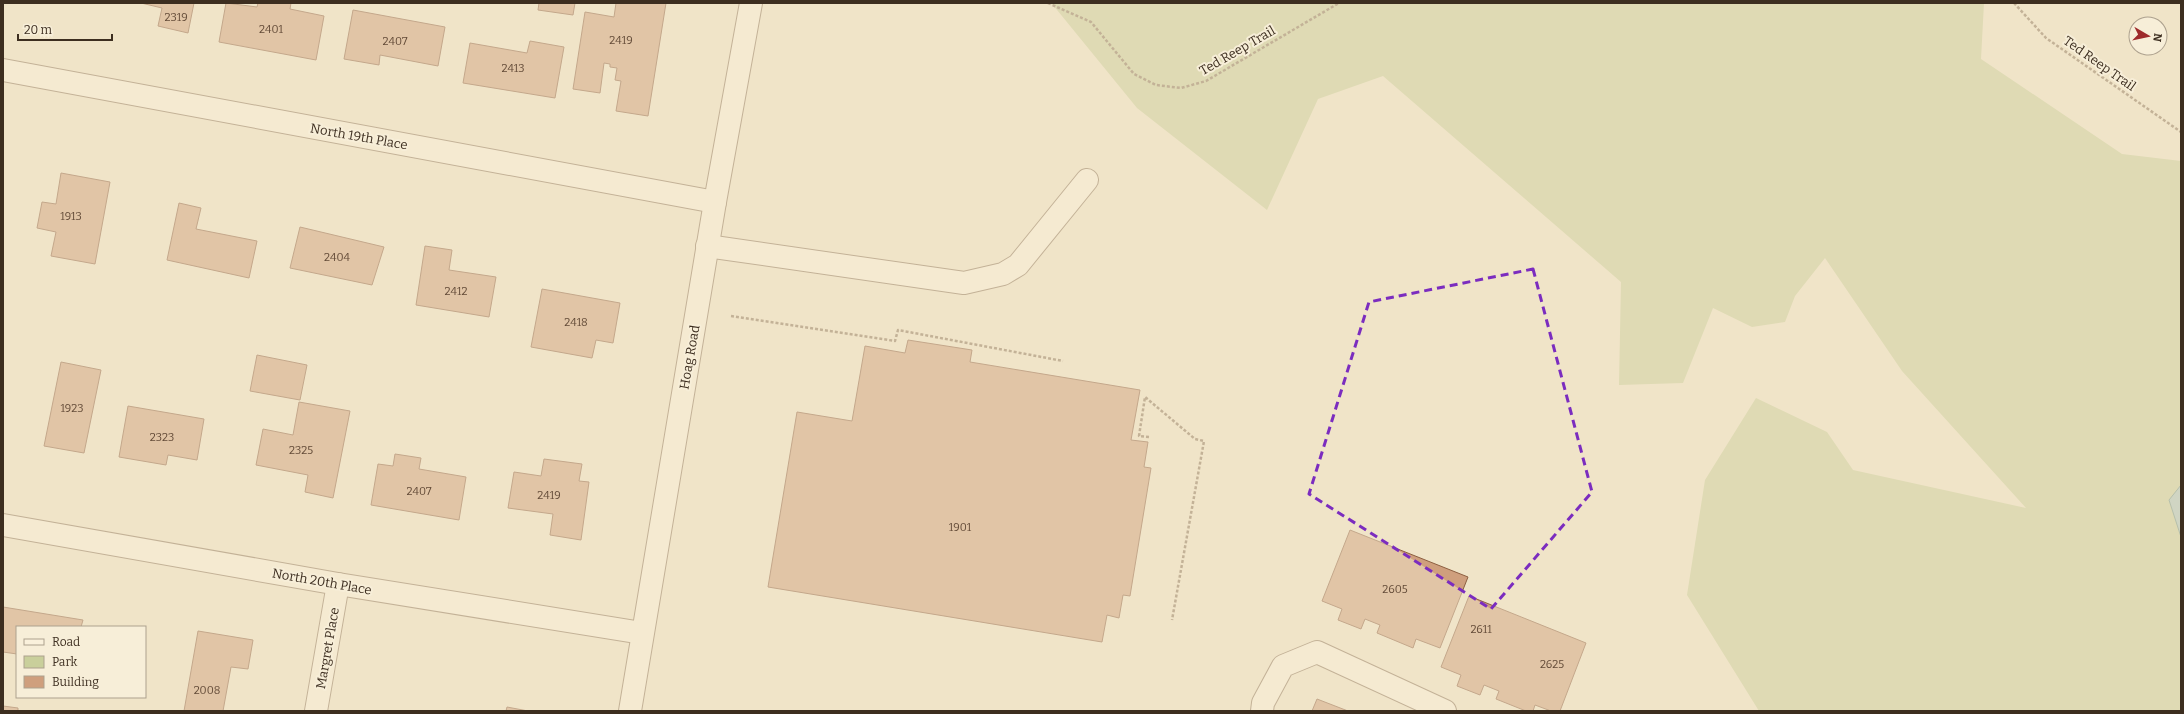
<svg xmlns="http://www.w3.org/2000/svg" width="2184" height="714" viewBox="0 0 2184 714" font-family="Bitter,serif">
<rect width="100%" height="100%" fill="#f0e4c8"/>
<polygon fill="#c9cf9b" points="1049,3 1984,3 1981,59 2122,154 2181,161 2181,711 1759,711 1687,595 1705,480 1756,398 1827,432 1853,470 2026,508 1902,371 1825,258 1795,296 1785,322 1752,327 1713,308 1683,383 1619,385 1621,282 1383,76 1318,99 1267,210 1137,108 1053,5"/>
<polygon fill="#a9c4bc" stroke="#6f938a" points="2181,485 2181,537 2169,500"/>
<g fill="#cf9f7d" stroke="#8d5f41">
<polygon points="141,3 194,3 188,33 158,26 162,8"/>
<polygon points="226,3 257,7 258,3 291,3 290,9 324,16 316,60 219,42"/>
<polygon points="539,3 575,3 573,15 538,10"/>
<polygon points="616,3 666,3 648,116 616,111 621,81 615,80 617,68 610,67 610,64 604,63 600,93 573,89 585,12 614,17"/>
<polygon points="353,10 445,27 438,66 380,55 379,65 344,59"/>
<polygon points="530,41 564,47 555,98 463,83 470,43 527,53"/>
<polygon points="61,173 110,182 95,264 51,256 56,232 37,228 42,202 56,204"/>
<polygon points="179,203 201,208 196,229 257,241 249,278 167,260"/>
<polygon points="300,227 384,247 372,285 290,268"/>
<polygon points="425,246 452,250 449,270 496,277 489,317 416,305"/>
<polygon points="542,289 620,303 613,343 596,340 592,358 531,347"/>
<polygon points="908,340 972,350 970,362 1140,390 1131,440 1148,442 1144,467 1151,468 1130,596 1123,595 1119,618 1107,615 1102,642 768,587 797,412 852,421 865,346 905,353"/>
<polygon points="257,355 307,365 300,400 250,391"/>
<polygon points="61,362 101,370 84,453 44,446"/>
<polygon points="299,402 350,411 333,498 305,492 308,475 256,465 263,429 293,435"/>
<polygon points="128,406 204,419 197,460 168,455 166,465 119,457"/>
<polygon points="395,454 421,458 419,469 466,477 459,520 371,505 378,464 393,466"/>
<polygon points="544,459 582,464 579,481 589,482 581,540 550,535 553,514 508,508 514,472 541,476"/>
<polygon points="1350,530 1468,577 1440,648 1416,639 1413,648 1377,633 1380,625 1365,619 1361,629 1338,620 1342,609 1322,601"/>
<polygon points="1469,596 1586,643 1560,711 1551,711 1535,705 1533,711 1526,711 1496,699 1499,691 1484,685 1480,695 1457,686 1461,675 1441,667"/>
<polygon points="3,607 83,620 81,627 17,627 17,654 3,652"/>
<polygon points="198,631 253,640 248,669 231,667 223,711 184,711"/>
<polygon points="1317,699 1348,711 1312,711"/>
<polygon points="3,706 18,708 18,711 3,711"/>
<polygon points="507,707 528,711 506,711"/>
</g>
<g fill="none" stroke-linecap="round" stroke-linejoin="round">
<g stroke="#8d765c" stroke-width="24">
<g id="minor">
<polyline points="3,70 715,202"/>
<polyline points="707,246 964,283 1003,274 1018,265 1087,180"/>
<polyline points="3,525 338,584 642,633"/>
<polyline points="316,711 338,584"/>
<polyline points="630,711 715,202 751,3"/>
<polyline points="1262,711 1263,703 1283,666 1317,652 1445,711"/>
</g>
</g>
<g stroke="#8d765c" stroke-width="2.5" stroke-dasharray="3 2" stroke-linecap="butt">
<polyline points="1048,3 1091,22 1134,74 1156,85 1181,88 1206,81 1339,3"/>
<polyline points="2014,3 2046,38 2181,132"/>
<polyline points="731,316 895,341 898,330 1063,361"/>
<polyline points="1149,437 1139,436 1145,397 1195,439 1204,441 1172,620"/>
</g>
<use href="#minor" stroke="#faf1dc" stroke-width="22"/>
</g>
<path d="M0 0H2184V714H0ZM1533,269L1592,492L1491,609L1309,494L1369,302Z" fill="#f0e4c8" fill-opacity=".55" fill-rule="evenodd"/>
<path fill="none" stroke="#7b2cbf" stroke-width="3" stroke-dasharray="8 5" stroke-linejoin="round" d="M1533,269L1592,492L1491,609L1309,494L1369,302Z"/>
<g text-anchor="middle" stroke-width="4" stroke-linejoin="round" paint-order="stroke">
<g font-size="11" fill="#624a37">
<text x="176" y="21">2319</text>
<text x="271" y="33">2401</text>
<text x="621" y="44">2419</text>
<text x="395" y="45">2407</text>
<text x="513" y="72">2413</text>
<text x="71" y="220">1913</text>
<text x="337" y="261">2404</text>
<text x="456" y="295">2412</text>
<text x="576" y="326">2418</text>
<text x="72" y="412">1923</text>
<text x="162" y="441">2323</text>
<text x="301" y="454">2325</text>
<text x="419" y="495">2407</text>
<text x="549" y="499">2419</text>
<text x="960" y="531">1901</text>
<text x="1395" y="593">2605</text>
<text x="1481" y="633">2611</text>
<text x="1552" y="668">2625</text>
<text x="207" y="694">2008</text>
</g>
<g font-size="13" fill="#3d2e20" stroke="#f7eed8">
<text transform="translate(1237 50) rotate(-30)" y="5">Ted Reep Trail</text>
<text transform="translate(2100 63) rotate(35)" y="5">Ted Reep Trail</text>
<text transform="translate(359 136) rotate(10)" y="5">North 19th Place</text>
<text transform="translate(689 357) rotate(-80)" y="5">Hoag Road</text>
<text transform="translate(322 581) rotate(10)" y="5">North 20th Place</text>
<text transform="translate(327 648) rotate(-80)" y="5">Margret Place</text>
</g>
</g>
<rect width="2184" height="714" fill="none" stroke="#3d2e20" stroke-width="8"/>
<rect x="16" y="626" width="130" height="72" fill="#f7eed8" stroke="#ada18e"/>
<rect x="24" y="639" width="20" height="6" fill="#faf1dc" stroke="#ada18e"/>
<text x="52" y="646" font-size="12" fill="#3d2e20">Road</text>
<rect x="24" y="656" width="20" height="12" fill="#c9cf9b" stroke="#ada18e"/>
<text x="52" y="666" font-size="12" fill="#3d2e20">Park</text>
<rect x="24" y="676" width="20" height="12" fill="#cf9f7d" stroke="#ada18e"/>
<text x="52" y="686" font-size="12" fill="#3d2e20">Building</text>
<g transform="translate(2148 36) rotate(99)"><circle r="19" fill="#f7eed8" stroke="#ada18e"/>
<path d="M0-3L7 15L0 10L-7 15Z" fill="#9e2a2b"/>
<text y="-6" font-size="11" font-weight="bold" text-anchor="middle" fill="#3d2e20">N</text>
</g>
<path d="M18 34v6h94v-6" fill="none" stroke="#3d2e20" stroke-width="2"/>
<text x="24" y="34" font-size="12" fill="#3d2e20" stroke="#f7eed8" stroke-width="3" paint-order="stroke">20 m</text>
</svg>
